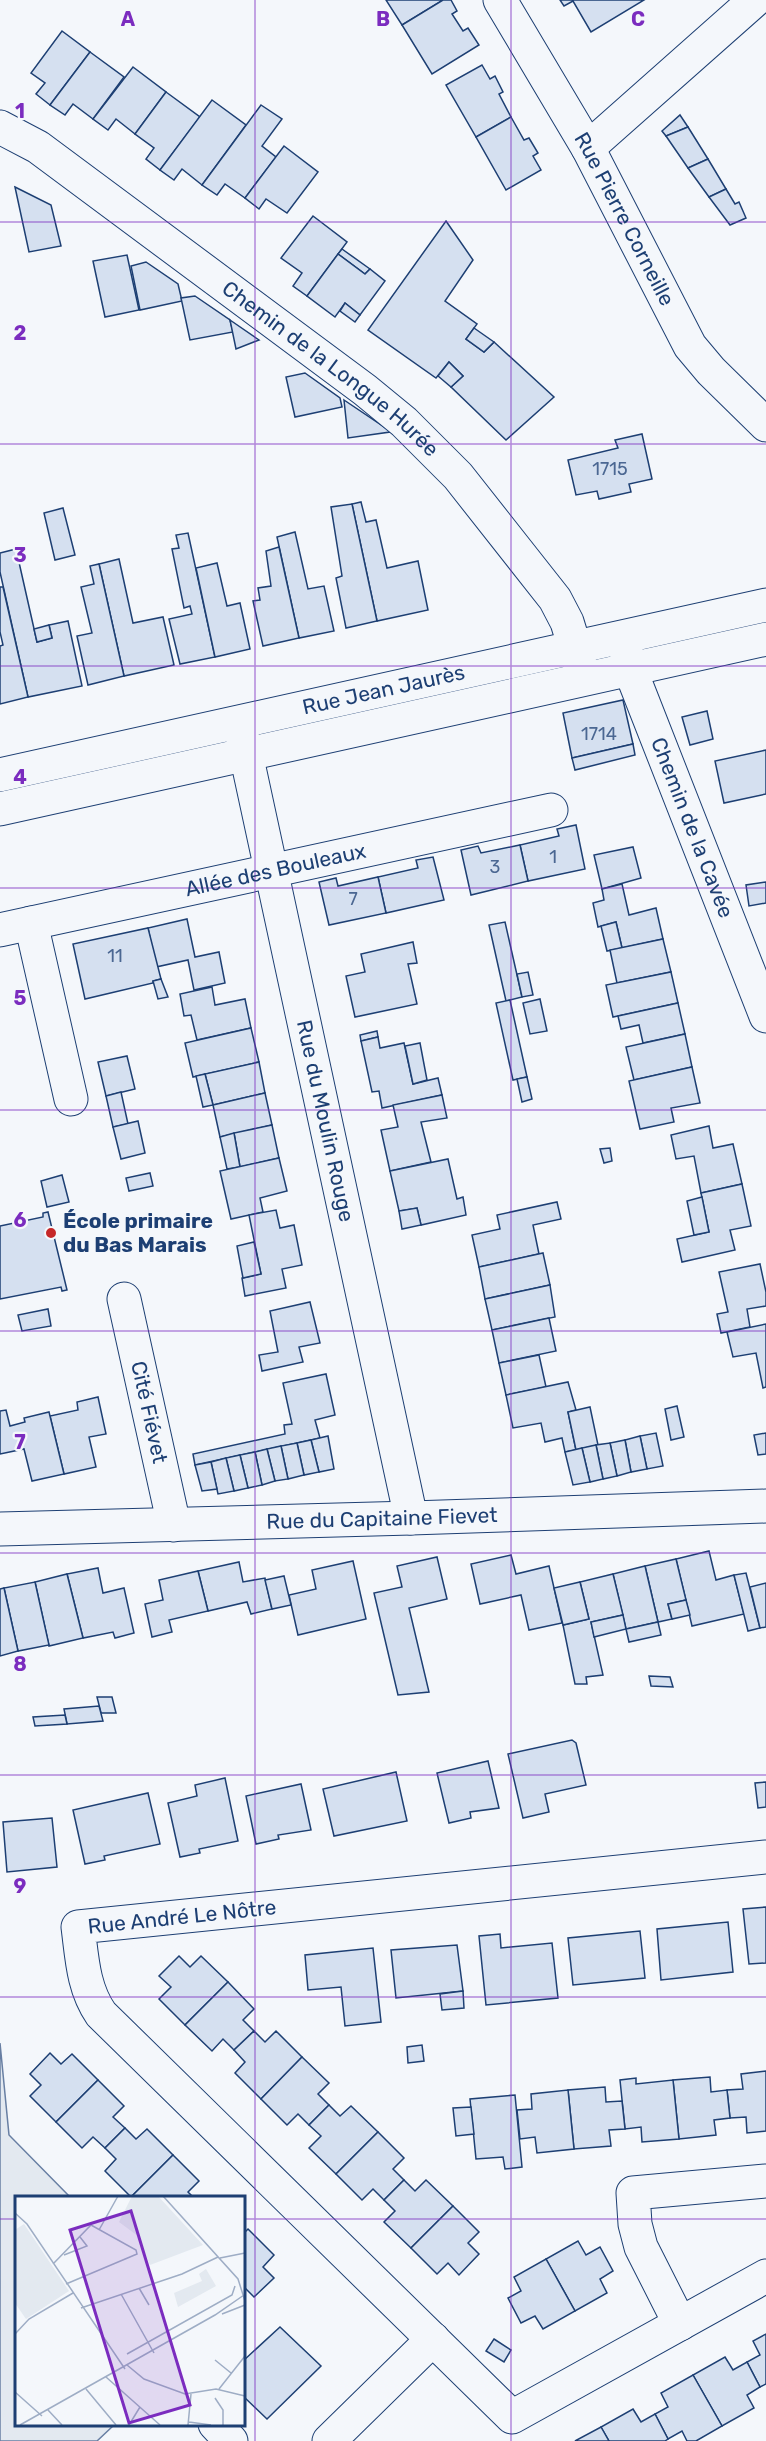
<svg xmlns="http://www.w3.org/2000/svg" width="766" height="2441" viewBox="0 0 766 2441" font-family="Rubik,sans-serif">
<rect width="100%" height="100%" fill="#f4f7fb"/>
<polygon fill="#e3e9f0" stroke="#687fa3" stroke-width="1.5" points="0,2043 9,2135 71,2198 16,2198 16,2424 114,2425 97,2441 0,2441"/>
<g fill="#d5e0f0" stroke="#1d3f73" stroke-width="1.5">
<polygon points="386,0 443,0 402,25"/>
<polygon points="443,0 451,0 457,11 452,14 463,31 468,28 479,45 432,74 402,25"/>
<polygon points="560,0 644,0 591,32 573,1 564,6"/>
<polygon points="62,31 90,52 50,105 36,94 45,83 31,73"/>
<polygon points="90,52 124,77 93,119 73,104 65,115 50,105"/>
<polygon points="482,65 490,79 495,76 503,92 499,94 511,117 476,137 446,85"/>
<polygon points="133,67 166,92 135,134 116,119 108,130 93,119"/>
<polygon points="166,92 200,117 160,170 146,159 154,148 135,134"/>
<polygon points="212,100 246,125 202,185 182,169 174,180 160,170"/>
<polygon points="261,105 282,119 262,146 276,157 245,198 225,184 217,195 202,185"/>
<polygon points="680,115 688,127 666,136 662,131"/>
<polygon points="511,117 524,140 529,138 538,153 533,156 541,170 506,190 476,137"/>
<polygon points="688,127 708,159 688,168 666,136"/>
<polygon points="284,146 318,172 287,213 266,199 259,209 245,198"/>
<polygon points="708,159 726,189 709,197 688,168"/>
<polygon points="15,187 51,205 61,246 29,252"/>
<polygon points="726,189 735,204 739,202 746,218 730,225 709,197"/>
<polygon points="313,216 347,242 307,296 293,286 302,273 281,258"/>
<polygon points="446,221 473,260 445,301 477,324 466,339 484,352 494,342 554,397 506,440 451,387 463,376 449,362 436,378 368,330"/>
<polygon points="342,249 370,269 365,274 338,254"/>
<polygon points="338,254 365,274 370,269 385,281 360,315 345,303 335,317 307,296"/>
<polygon points="127,255 139,310 105,317 93,261"/>
<polygon points="146,262 178,284 182,301 140,310 131,266"/>
<polygon points="195,296 230,320 233,332 190,340 181,298"/>
<polygon points="345,303 360,315 355,322 340,311"/>
<polygon points="230,320 259,340 236,349"/>
<polygon points="474,328 494,342 484,352 466,339"/>
<polygon points="449,362 463,376 451,387 438,376"/>
<polygon points="305,373 340,398 342,407 295,417 286,377"/>
<polygon points="344,400 390,431 390,432 348,438"/>
<polygon points="642,434 652,479 629,484 631,492 599,499 597,491 576,495 568,460 618,448 615,440"/>
<polygon points="361,502 366,522 376,520 387,568 418,561 428,610 377,621 352,504"/>
<polygon points="352,504 377,621 346,628 336,578 342,576 331,507"/>
<polygon points="63,508 75,555 55,560 44,513"/>
<polygon points="295,532 308,589 324,586 334,631 299,638 277,537"/>
<polygon points="188,533 215,657 180,664 169,619 192,614 190,606 184,608 172,549 179,548 176,535"/>
<polygon points="279,547 299,638 263,646 253,601 260,600 258,588 271,586 266,551"/>
<polygon points="16,549 37,642 52,638 49,625 68,621 82,686 28,697 0,572 0,553"/>
<polygon points="119,559 133,623 163,617 174,665 124,676 99,564"/>
<polygon points="217,563 227,606 240,603 250,649 215,657 196,568"/>
<polygon points="99,564 124,676 88,685 77,636 92,633 81,587 94,584 90,566"/>
<polygon points="0,587 3,587 28,697 0,704 0,646 3,645 0,632"/>
<polygon points="49,625 52,638 37,642 34,629"/>
<polygon points="623,700 633,744 572,758 563,713"/>
<polygon points="707,711 713,739 690,745 682,717"/>
<polygon points="633,744 635,755 575,770 572,758"/>
<polygon points="766,750 766,794 724,803 715,761"/>
<polygon points="576,825 585,869 528,881 520,845 559,836 557,829"/>
<polygon points="520,845 528,881 471,895 461,850 478,846 481,853"/>
<polygon points="633,847 641,878 602,889 594,855"/>
<polygon points="433,857 444,900 386,913 378,877 418,868 416,860"/>
<polygon points="378,877 386,913 329,925 319,882 336,878 338,886"/>
<polygon points="766,882 766,903 749,906 746,885"/>
<polygon points="622,884 629,915 656,908 663,939 622,948 616,922 598,927 593,903 604,900 602,889"/>
<polygon points="187,919 195,957 219,952 225,983 194,990 188,960 156,967 148,928"/>
<polygon points="505,922 522,997 506,1001 489,925"/>
<polygon points="616,922 622,948 607,951 601,926"/>
<polygon points="148,928 161,979 153,981 153,983 85,999 73,944"/>
<polygon points="663,939 671,972 617,983 610,950"/>
<polygon points="413,942 417,963 408,964 417,1004 355,1017 346,976 365,972 361,954"/>
<polygon points="528,972 533,995 522,997 517,974"/>
<polygon points="671,972 678,1003 613,1017 606,985"/>
<polygon points="161,979 168,997 158,999 153,981"/>
<polygon points="212,987 215,1005 245,999 251,1028 197,1040 191,1015 184,1016 180,994"/>
<polygon points="540,999 547,1031 530,1034 523,1003"/>
<polygon points="510,1000 527,1077 513,1080 496,1003"/>
<polygon points="678,1003 685,1034 643,1043 639,1025 621,1029 618,1016"/>
<polygon points="251,1028 259,1062 193,1077 185,1043"/>
<polygon points="377,1031 378,1037 361,1041 360,1035"/>
<polygon points="685,1034 692,1067 634,1080 626,1047"/>
<polygon points="378,1037 380,1048 404,1043 413,1084 438,1078 442,1095 382,1108 379,1091 372,1092 361,1041"/>
<polygon points="420,1043 427,1080 413,1084 405,1046"/>
<polygon points="127,1056 135,1089 106,1096 98,1062"/>
<polygon points="259,1062 265,1093 213,1105 205,1074"/>
<polygon points="692,1067 700,1103 671,1108 674,1122 640,1129 629,1081"/>
<polygon points="205,1074 213,1105 203,1107 196,1076"/>
<polygon points="527,1077 532,1099 522,1102 517,1079"/>
<polygon points="121,1092 128,1124 113,1127 106,1096"/>
<polygon points="265,1093 272,1125 220,1137 213,1105"/>
<polygon points="442,1095 447,1118 421,1122 431,1162 390,1171 381,1130 398,1127 393,1105"/>
<polygon points="138,1121 145,1153 121,1159 113,1127"/>
<polygon points="272,1125 279,1158 240,1167 234,1133"/>
<polygon points="709,1126 713,1148 733,1144 742,1184 701,1193 694,1156 676,1159 671,1135"/>
<polygon points="234,1133 240,1167 227,1169 220,1137"/>
<polygon points="610,1148 612,1161 604,1163 600,1149"/>
<polygon points="279,1158 287,1191 260,1198 263,1212 231,1219 220,1171"/>
<polygon points="448,1159 457,1199 463,1197 466,1215 421,1225 417,1208 399,1211 390,1171"/>
<polygon points="150,1173 153,1186 129,1191 126,1178"/>
<polygon points="62,1175 69,1202 47,1207 41,1181"/>
<polygon points="742,1184 751,1226 730,1230 735,1250 682,1262 677,1239 709,1232 701,1193"/>
<polygon points="702,1197 709,1232 694,1235 687,1201"/>
<polygon points="557,1202 561,1219 533,1225 539,1254 479,1267 472,1235 500,1229 497,1215"/>
<polygon points="417,1208 421,1225 402,1229 399,1211"/>
<polygon points="276,1210 280,1228 294,1225 302,1265 282,1269 286,1288 245,1296 242,1278 261,1274 249,1215"/>
<polygon points="48,1212 67,1290 62,1291 61,1287 0,1299 0,1226 43,1217 43,1213"/>
<polygon points="254,1242 261,1274 243,1278 237,1246"/>
<polygon points="543,1253 550,1285 485,1299 479,1267"/>
<polygon points="760,1264 766,1292 766,1306 747,1309 750,1327 721,1333 717,1314 728,1312 719,1272"/>
<polygon points="550,1285 555,1317 492,1330 485,1299"/>
<polygon points="310,1302 320,1343 299,1347 303,1362 262,1371 259,1355 278,1352 270,1311"/>
<polygon points="48,1309 51,1326 22,1331 18,1315"/>
<polygon points="549,1318 556,1351 499,1363 492,1330"/>
<polygon points="766,1324 766,1387 763,1388 756,1353 733,1357 727,1332"/>
<polygon points="539,1355 546,1387 506,1395 499,1363"/>
<polygon points="326,1374 335,1415 315,1420 320,1438 195,1465 193,1454 285,1434 284,1425 292,1424 283,1383"/>
<polygon points="568,1382 576,1410 568,1412 576,1450 565,1452 562,1438 545,1442 541,1423 513,1428 506,1395"/>
<polygon points="98,1397 106,1434 89,1437 96,1467 64,1474 50,1416 78,1410 77,1402"/>
<polygon points="677,1406 684,1437 671,1440 665,1409"/>
<polygon points="590,1407 598,1445 576,1450 568,1412"/>
<polygon points="6,1410 10,1426 25,1422 24,1418 49,1412 64,1474 32,1481 24,1449 0,1454 0,1411"/>
<polygon points="656,1433 663,1466 647,1469 640,1436"/>
<polygon points="766,1433 766,1454 758,1455 754,1435"/>
<polygon points="328,1436 334,1469 319,1472 311,1440"/>
<polygon points="640,1436 647,1469 631,1472 625,1440"/>
<polygon points="311,1440 319,1472 304,1475 297,1443"/>
<polygon points="625,1440 631,1472 617,1476 610,1443"/>
<polygon points="297,1443 304,1475 288,1479 281,1446"/>
<polygon points="610,1443 617,1476 603,1479 596,1445"/>
<polygon points="596,1445 603,1479 590,1482 582,1448"/>
<polygon points="281,1446 288,1479 275,1481 267,1449"/>
<polygon points="582,1448 590,1482 573,1485 565,1452"/>
<polygon points="267,1449 275,1481 262,1485 255,1452"/>
<polygon points="255,1452 262,1485 248,1488 240,1455"/>
<polygon points="240,1455 248,1488 234,1491 226,1458"/>
<polygon points="226,1458 234,1491 218,1494 211,1462"/>
<polygon points="211,1462 217,1489 202,1491 195,1465"/>
<polygon points="709,1551 716,1580 734,1575 744,1614 692,1626 676,1559"/>
<polygon points="511,1555 516,1574 549,1566 562,1623 529,1630 521,1595 480,1604 471,1564"/>
<polygon points="437,1557 447,1599 409,1608 429,1692 398,1695 374,1593 402,1587 397,1566"/>
<polygon points="676,1559 686,1600 668,1604 672,1619 658,1622 645,1566"/>
<polygon points="353,1561 366,1619 298,1635 289,1595 316,1589 312,1570"/>
<polygon points="239,1562 243,1582 265,1578 272,1609 251,1614 247,1602 208,1611 198,1571"/>
<polygon points="645,1566 658,1622 626,1629 613,1574"/>
<polygon points="98,1568 103,1593 124,1588 134,1633 115,1638 113,1632 83,1638 67,1574"/>
<polygon points="198,1571 208,1611 169,1620 172,1632 152,1637 145,1604 163,1600 159,1580"/>
<polygon points="746,1573 760,1628 748,1631 734,1575"/>
<polygon points="67,1574 83,1638 49,1646 35,1582"/>
<polygon points="613,1574 623,1615 591,1622 603,1675 586,1677 587,1684 575,1684 563,1625 589,1619 580,1582"/>
<polygon points="284,1576 291,1605 272,1609 265,1580"/>
<polygon points="35,1582 49,1645 18,1651 4,1588"/>
<polygon points="580,1582 589,1619 563,1625 554,1588"/>
<polygon points="766,1583 766,1627 760,1628 750,1587"/>
<polygon points="4,1588 18,1651 0,1656 0,1589"/>
<polygon points="686,1600 690,1615 672,1619 668,1604"/>
<polygon points="623,1615 626,1629 594,1637 591,1622"/>
<polygon points="658,1622 661,1635 629,1642 626,1629"/>
<polygon points="649,1676 670,1677 673,1687 651,1686"/>
<polygon points="97,1697 112,1697 116,1713 101,1713"/>
<polygon points="99,1706 103,1721 67,1724 64,1709"/>
<polygon points="65,1715 67,1724 35,1726 33,1717"/>
<polygon points="572,1740 576,1743 586,1785 545,1794 549,1812 523,1818 508,1754"/>
<polygon points="488,1761 499,1808 470,1812 471,1818 449,1823 437,1773"/>
<polygon points="396,1772 407,1821 334,1836 323,1789"/>
<polygon points="225,1778 238,1841 199,1849 200,1853 180,1857 168,1803 197,1796 195,1785"/>
<polygon points="766,1782 766,1807 758,1808 755,1783"/>
<polygon points="301,1784 311,1830 278,1835 279,1839 256,1844 246,1796"/>
<polygon points="148,1793 160,1844 104,1856 105,1860 85,1864 73,1810"/>
<polygon points="52,1818 57,1867 7,1872 3,1822"/>
<polygon points="766,1907 766,1963 749,1964 743,1909"/>
<polygon points="728,1922 733,1972 661,1980 657,1929"/>
<polygon points="640,1931 645,1978 573,1985 568,1938"/>
<polygon points="500,1934 501,1948 552,1943 558,1998 486,2005 479,1936"/>
<polygon points="457,1945 463,1991 396,1998 391,1950"/>
<polygon points="373,1948 381,2022 345,2026 341,1987 308,1990 305,1955"/>
<polygon points="179,1956 190,1967 201,1956 228,1982 185,2025 159,1999 171,1987 159,1976"/>
<polygon points="228,1982 254,2009 243,2020 254,2031 234,2050 223,2039 212,2051 185,2025"/>
<polygon points="463,1991 464,2008 442,2010 440,1994"/>
<polygon points="254,2031 265,2042 276,2031 302,2057 261,2099 235,2073 245,2062 234,2050"/>
<polygon points="422,2045 424,2061 408,2063 407,2047"/>
<polygon points="50,2053 61,2064 72,2054 98,2080 56,2122 30,2096 41,2085 30,2074"/>
<polygon points="302,2057 329,2083 318,2094 329,2105 309,2125 298,2114 287,2125 261,2099"/>
<polygon points="766,2071 766,2131 747,2133 746,2117 730,2118 727,2090 743,2089 741,2074"/>
<polygon points="710,2077 711,2092 727,2090 730,2118 714,2120 716,2135 679,2139 673,2080"/>
<polygon points="636,2078 636,2084 673,2080 679,2139 642,2142 641,2127 625,2129 620,2080"/>
<polygon points="98,2080 124,2106 113,2117 125,2128 105,2148 93,2137 82,2148 56,2122"/>
<polygon points="605,2087 606,2102 622,2101 625,2129 609,2130 611,2146 574,2149 568,2090"/>
<polygon points="568,2090 574,2149 537,2153 535,2137 520,2139 517,2110 532,2109 531,2094"/>
<polygon points="515,2095 522,2167 505,2169 503,2157 476,2159 470,2099"/>
<polygon points="329,2105 340,2116 351,2106 378,2132 336,2174 309,2148 321,2136 309,2125"/>
<polygon points="471,2107 474,2134 456,2136 453,2108"/>
<polygon points="125,2128 136,2139 147,2129 173,2155 131,2197 105,2171 116,2159 105,2148"/>
<polygon points="378,2132 404,2158 393,2169 404,2180 384,2200 373,2189 362,2200 336,2174"/>
<polygon points="173,2155 199,2181 188,2192 194,2198 132,2198 131,2197"/>
<polygon points="404,2180 415,2191 426,2180 453,2206 411,2248 384,2222 395,2211 384,2200"/>
<polygon points="453,2206 479,2232 468,2243 479,2254 459,2275 448,2263 437,2274 411,2248"/>
<polygon points="248,2229 274,2255 263,2267 274,2278 254,2297 243,2286 243,2234"/>
<polygon points="578,2241 586,2255 600,2247 613,2271 600,2279 607,2293 575,2311 546,2259"/>
<polygon points="546,2259 575,2311 543,2329 535,2316 521,2323 508,2298 521,2291 514,2277"/>
<polygon points="280,2327 321,2366 267,2419 243,2396 243,2361"/>
<polygon points="766,2334 766,2384 760,2387 747,2362 760,2355 753,2341"/>
<polygon points="494,2339 511,2350 504,2362 486,2351"/>
<polygon points="725,2357 733,2370 747,2362 760,2387 747,2395 754,2408 722,2426 693,2375"/>
<polygon points="693,2375 722,2426 696,2441 687,2441 682,2431 668,2439 655,2414 668,2407 661,2393"/>
<polygon points="633,2409 641,2422 655,2414 668,2439 665,2441 609,2441 601,2427"/>
<polygon points="601,2427 609,2441 575,2441"/>
</g>
<g fill="none" stroke-linecap="round" stroke-linejoin="round">
<g stroke="#1d3f73" stroke-width="35">
<g id="minor">
<path id="s1" d="M500,0L588,148L690,346L711,371L766,425"/>
<path id="s2" d="M0,127L38,147L365,390L404,422L458,476L555,599L567,622L583,674"/>
<polyline points="588,148 755,0"/>
<path id="s3" d="M624,642L630,669L766,1016"/>
<path id="s4" d="M240,726L411,1518"/>
<polyline points="31,923 71,1099"/>
<path id="s5" d="M0,930L551,810"/>
<path id="s6" d="M124,1299L174,1525"/>
<path id="s7" d="M0,1529L411,1518L766,1506"/>
<path d="M766,1857L78,1927C82,1958 83,1988 101,2014L512,2417L766,2276"/>
<polyline points="680,2324 641,2247 635,2224 633,2193 766,2181"/>
<polyline points="215,2424 231,2441"/>
<polyline points="329,2441 433,2339"/>
</g>
</g>
<g stroke="#1d3f73" stroke-width="35">
<g id="major">
<path id="s8" d="M0,775L766,605"/>
<polyline points="0,809 766,639"/>
</g>
</g>
<use href="#minor" stroke="#f4f7fb" stroke-width="33"/>
<use href="#major" stroke="#f4f7fb" stroke-width="33"/>
</g>
<path fill="none" stroke="#7b2cbf" stroke-width="1.5" stroke-opacity="0.55" d="M255,0V2441M511,0V2441M0,222H766M0,444H766M0,666H766M0,888H766M0,1110H766M0,1331H766M0,1553H766M0,1775H766M0,1997H766M0,2219H16M243,2219H766"/>
<circle fill="#c62828" stroke="#f4f7fb" stroke-width="2" cx="51" cy="1233" r="6"/>
<g text-anchor="middle" stroke-width="4.5" stroke-linejoin="round" paint-order="stroke">
<g font-size="18" fill="#4b6792">
<text x="610" y="475">1715</text>
<text x="599" y="740">1714</text>
<text x="553" y="863">1</text>
<text x="495" y="873">3</text>
<text x="353" y="905">7</text>
<text x="115" y="962">11</text>
</g>
<g font-size="21" fill="#1d3f73" stroke="#f4f7fb">
<text dy="7" stroke="none"><textPath href="#s1" startOffset="252">Rue Pierre Corneille</textPath></text>
<text dy="7" stroke="none"><textPath href="#s2" startOffset="410">Chemin de la Longue Hurée</textPath></text>
<text dy="7" stroke="none"><textPath href="#s8" startOffset="393">Rue Jean Jaurès</textPath></text>
<text dy="7" stroke="none"><textPath href="#s3" startOffset="198">Chemin de la Cavée</textPath></text>
<text dy="7" stroke="none"><textPath href="#s5" startOffset="282">Allée des Bouleaux</textPath></text>
<text dy="7" stroke="none"><textPath href="#s4" startOffset="404">Rue du Moulin Rouge</textPath></text>
<text dy="7" stroke="none"><textPath href="#s6" startOffset="116">Cité Fiévet</textPath></text>
<text dy="7" stroke="none"><textPath href="#s7" startOffset="382">Rue du Capitaine Fievet</textPath></text>
<text transform="translate(182 1917) rotate(-6)" y="7">Rue André Le Nôtre</text>
</g>
<g font-size="21" font-weight="bold" fill="#1d3f73" stroke="#f4f7fb" text-anchor="start">
<text x="63" y="1228">École primaire<tspan x="63" dy="24">du Bas Marais</tspan></text>
</g>
</g>
<g transform="translate(15 2196)">
<rect width="230" height="230" fill="#f4f7fb"/>
<path d="M117,0H143L188,49L135,69L123,40L104,26ZM9,28L54,95L11,123L0,107V34ZM191,73L201,90L163,111L159,97L187,85L184,78Z" fill="#e3e9f0"/>
<path fill="none" stroke="#9eadc5" stroke-width="1.5" d="M148,0L223,83L230,105M0,17L12,28L110,173M84,34L103,0M49,59L72,50L65,41M205,62L230,57M38,68L76,29L121,54L122,58L51,88M124,92L134,109M106,98L139,157M66,112L167,78L203,61M207,118L230,109M0,138L14,123L58,97M112,158L217,99L220,90M200,164L216,177M112,169L129,183L170,198L201,193L230,200M91,181L145,229M71,193L101,229M204,193L230,160M0,196L27,220M200,202L208,214V229M33,214L47,229M174,226L196,229M5,229L200,119L229,99M114,229L125,211M173,229L176,198"/>
<path fill="#7b2cbf" fill-opacity="0.15" stroke="#7b2cbf" stroke-width="3" d="M116,15L175,209L114,227L55,34Z"/>
<rect width="230" height="230" fill="none" stroke="#1d3f73" stroke-width="3"/>
</g>
<g font-size="20" text-anchor="middle" font-weight="bold" fill="#7b2cbf" stroke="#f4f7fb" stroke-width="4.5" stroke-linejoin="round" paint-order="stroke">
<text x="128" y="26">A</text>
<text x="383" y="26">B</text>
<text x="638" y="26">C</text>
<text x="20" y="118">1</text>
<text x="20" y="340">2</text>
<text x="20" y="562">3</text>
<text x="20" y="784">4</text>
<text x="20" y="1005">5</text>
<text x="20" y="1227">6</text>
<text x="20" y="1449">7</text>
<text x="20" y="1671">8</text>
<text x="20" y="1893">9</text>
</g>
</svg>
